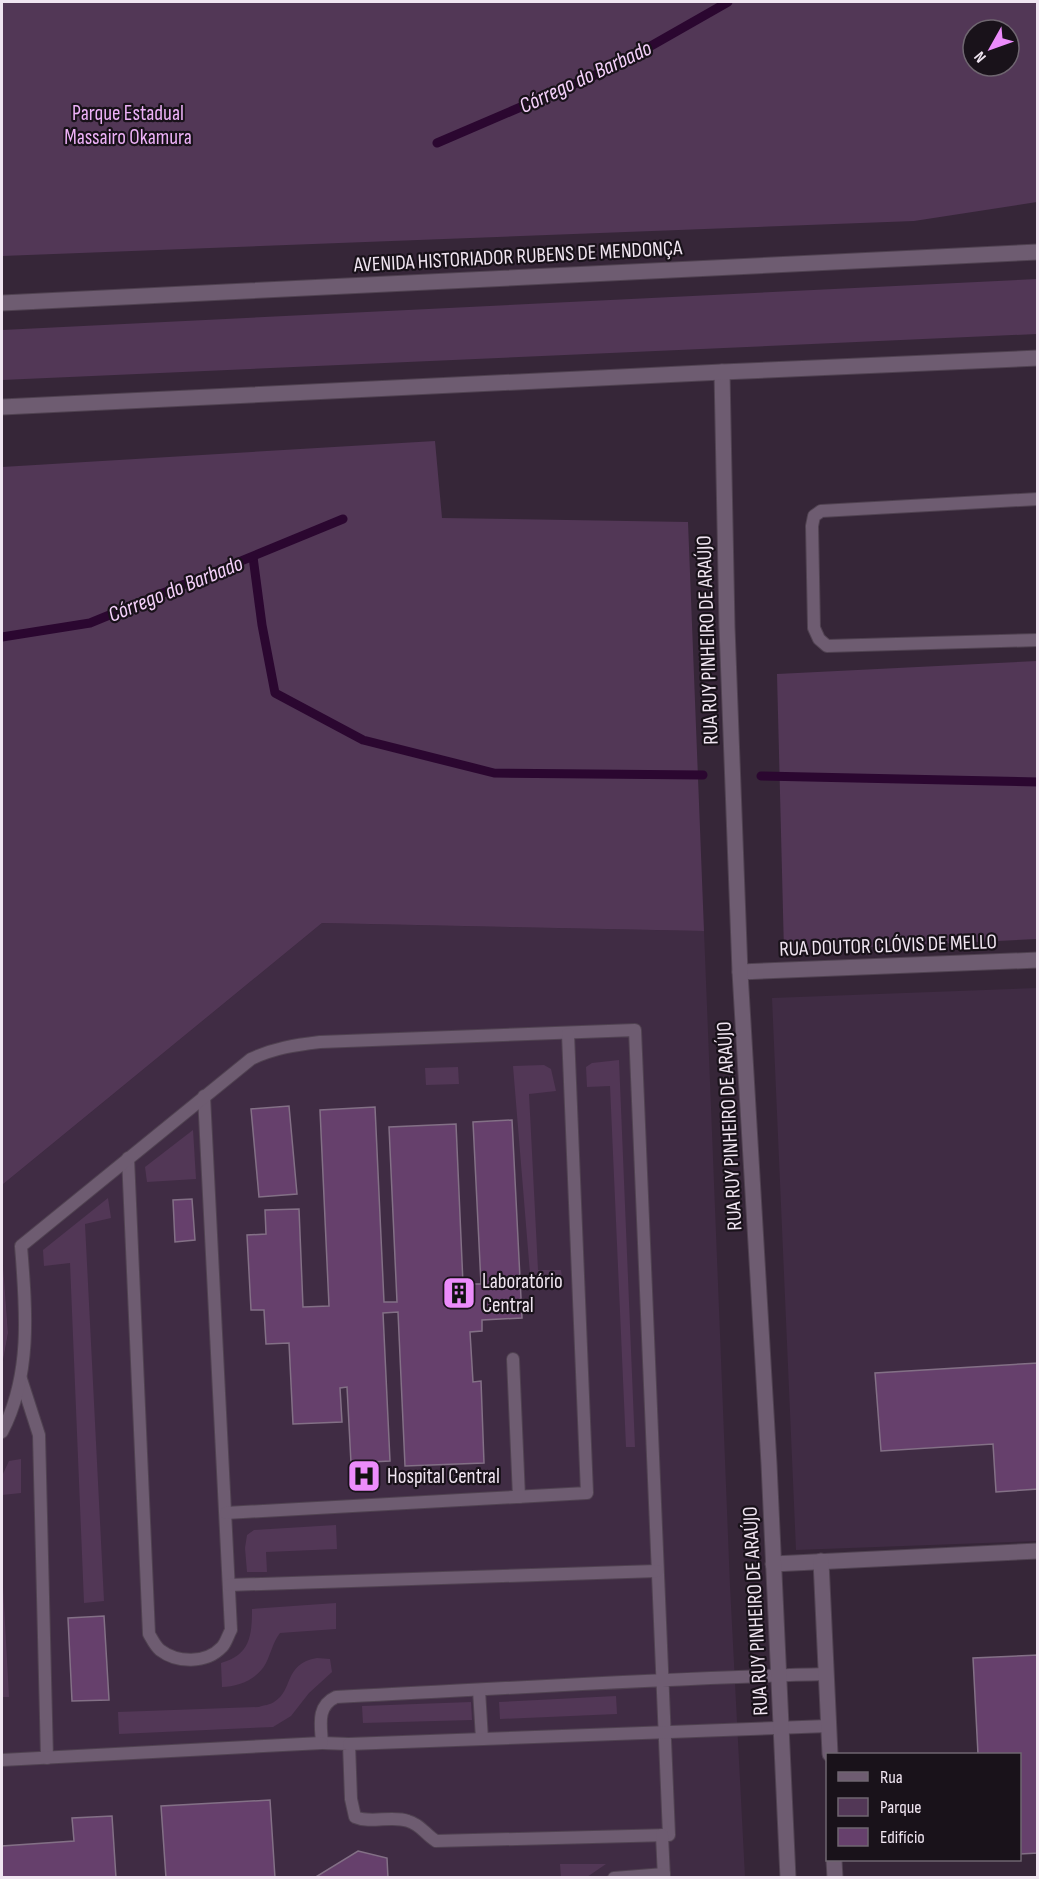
<svg xmlns="http://www.w3.org/2000/svg" width="1039" height="1879" viewBox="0 0 1039 1879" font-family="'Sofia Sans Condensed',sans-serif">
<rect width="100%" height="100%" fill="#362638"/>
<g fill="#402c44">
<polygon points="322,923 704,931 730,1586 745,1877 2,1878 2,1366 8,1333 2,1251 2,1185"/>
<polygon points="1037,988 1037,1541 796,1550 772,998"/>
</g>
<g fill="#523756" fill-rule="evenodd">
<path d="M2,2H1037V202L914,221L2,256ZM973,30H1009V66H973Z"/>
<polygon points="1037,279 1037,334 2,380 2,330"/>
<polygon points="435,441 442,518 688,522 704,931 322,923 2,1185 2,467"/>
<polygon points="1037,661 1037,939 784,951 777,674"/>
<polygon points="619,1060 635,1447 626,1447 610,1086 587,1087 586,1067 592,1063"/>
<polygon points="544,1065 551,1069 556,1091 529,1094 538,1270 561,1270 563,1285 531,1286 513,1066"/>
<polygon points="458,1067 459,1084 426,1085 425,1068"/>
<polygon points="193,1130 196,1179 147,1182 145,1167"/>
<polygon points="108,1198 111,1218 85,1224 104,1601 84,1603 70,1263 44,1266 43,1250"/>
<polygon points="2,1251 8,1333 2,1366"/>
<polygon points="21,1459 21,1493 2,1495 2,1476 9,1461"/>
<polygon points="336,1525 337,1549 266,1552 267,1572 247,1572 245,1548 247,1535 254,1530"/>
<polygon points="2,1569 9,1697 2,1697"/>
<path d="M336,1603V1629L280,1633C273,1642 271,1653 266,1663C258,1679 238,1687 222,1687L221,1663C250,1655 252,1636 252,1609Z"/>
<path d="M317,1658L330,1659L332,1672L309,1693L291,1716L273,1727L119,1734L118,1712L259,1707C264,1705 270,1705 274,1702C294,1690 283,1664 317,1658Z"/>
<polygon points="616,1696 617,1714 500,1719 499,1702"/>
<polygon points="471,1702 472,1720 363,1723 362,1706"/>
<polygon points="560,1864 606,1864 587,1877 561,1877"/>
</g>
<g fill="none" stroke-linecap="round" stroke-linejoin="round">
<g stroke="#2b0730" stroke-width="9">
<polyline points="437,143 614,67 728,2"/>
<polyline points="253,557 262,625 275,693 363,740 494,773 703,775"/>
<polyline points="2,637 90,623 343,519"/>
<polyline points="761,776 1038,782"/>
</g>
</g>
<g fill="#66406c" stroke="#837086" stroke-width="1.5">
<polygon points="289,1106 297,1194 259,1197 251,1109"/>
<polygon points="375,1107 384,1302 397,1302 389,1127 456,1124 463,1284 481,1284 473,1122 512,1120 522,1318 482,1320 482,1331 470,1332 473,1382 481,1381 484,1463 405,1466 398,1312 383,1313 390,1461 351,1463 347,1387 340,1388 342,1422 293,1424 289,1343 266,1344 264,1310 251,1310 247,1235 266,1234 265,1210 299,1209 303,1307 329,1306 320,1110"/>
<polygon points="192,1199 195,1240 175,1242 173,1200"/>
<polygon points="1038,1363 1038,1489 996,1492 993,1444 881,1451 875,1373"/>
<polygon points="104,1616 109,1700 72,1701 68,1618"/>
<polygon points="1038,1655 1038,1853 1020,1854 1020,1754 978,1754 973,1658"/>
<polygon points="270,1800 275,1878 166,1878 161,1806"/>
<polygon points="112,1816 116,1878 2,1878 2,1846 74,1841 72,1818"/>
<polygon points="358,1851 387,1858 388,1878 314,1878"/>
</g>
<g fill="none" stroke-linecap="round" stroke-linejoin="round">
<g stroke="#504251" stroke-width="14">
<g id="service">
<polyline points="1038,499 821,511 814,516 812,526 814,628 819,639 827,646 1038,640"/>
<path d="M128,1158L149,1634C152,1639 155,1646 160,1650C177,1663 206,1664 222,1647C226,1643 228,1635 231,1630L204,1096"/>
<polyline points="513,1359 519,1497"/>
<polyline points="21,1379 39,1435 47,1758"/>
<path d="M2,1432C32,1374 26,1309 21,1246L251,1059C274,1048 295,1045 320,1042L635,1030L669,1835L436,1841C426,1835 420,1824 408,1821C392,1815 371,1824 355,1817L351,1799L349,1744L322,1743C321,1726 316,1706 336,1697C499,1689 663,1678 826,1674"/>
<polyline points="226,1513 587,1493 568,1034"/>
<polyline points="229,1585 657,1571"/>
<polyline points="479,1690 482,1739"/>
<polyline points="349,1744 828,1726"/>
<polyline points="2,1760 322,1743"/>
<polyline points="662,1835 664,1878"/>
<polyline points="614,1878 664,1874"/>
</g>
</g>
<g stroke="#504251" stroke-width="17">
<g id="minor">
<polyline points="740,972 1038,960"/>
<polyline points="773,1564 1038,1551"/>
</g>
</g>
<g stroke="#504251" stroke-width="17">
<g id="tertiary">
<polyline points="722,372 727,627 740,972 769,1464 788,1878"/>
<polyline points="821,1561 830,1754"/>
<polyline points="834,1860 835,1878"/>
</g>
</g>
<g stroke="#504251" stroke-width="17">
<g id="secondary">
<polyline points="2,303 1038,252"/>
<polyline points="2,407 722,372 1038,358"/>
</g>
</g>
<use href="#service" stroke="#6e5c71" stroke-width="12"/>
<use href="#minor" stroke="#6e5c71" stroke-width="15"/>
<use href="#tertiary" stroke="#6e5c71" stroke-width="15"/>
<use href="#secondary" stroke="#6e5c71" stroke-width="15"/>
</g>
<defs>
<g id="building-square" transform="scale(1.725)"><rect x="-9" y="-9" width="18" height="18" rx="4" fill="#ec8cfb" stroke="#19121a"/><path d="M-4-6H4V6H1V3H-1V6H-4ZM-2.5-4.3h1.7v1.8h-1.7ZM.8-4.3h1.7v1.8H.8ZM-2.5-1h1.7V.8h-1.7ZM.8-1h1.7V.8H.8Z" fill="#111"/></g>
<g id="hospital-square" transform="scale(1.725)"><rect x="-9" y="-9" width="18" height="18" rx="4" fill="#ec8cfb" stroke="#19121a"/><path d="M-5-5h3v3.5h4V-5h3V5h-3V1.5h-4V5h-3Z" fill="#111"/></g>
</defs>
<g fill-rule="evenodd">
<use href="#building-square" x="459" y="1293"/>
<use href="#hospital-square" x="364" y="1476"/>
</g>
<g text-anchor="middle" stroke-width="4.5" stroke-linejoin="round" paint-order="stroke">
<g font-size="21" fill="#eeb2f8" stroke="#19121a">
<text x="128" y="120">Parque Estadual<tspan x="128" dy="24">Massairo Okamura</tspan></text>
</g>
<g font-size="21" fill="#f0e5f1" stroke="#19121a">
<text transform="translate(518 256) rotate(-3)" y="7">AVENIDA HISTORIADOR RUBENS DE MENDONÇA</text>
<text transform="translate(707 640) rotate(-92)" y="7">RUA RUY PINHEIRO DE ARAÚJO</text>
<text transform="translate(888 945) rotate(-2)" y="7">RUA DOUTOR CLÓVIS DE MELLO</text>
<text transform="translate(729 1126) rotate(-93)" y="7">RUA RUY PINHEIRO DE ARAÚJO</text>
<text transform="translate(755 1611) rotate(-93)" y="7">RUA RUY PINHEIRO DE ARAÚJO</text>
</g>
<g font-size="21" fill="#f0e5f1" stroke="#19121a" text-anchor="start">
<text x="482" y="1288">Laboratório<tspan x="482" dy="24">Central</tspan></text>
<text x="387" y="1483">Hospital Central</text>
</g>
<g font-size="22" font-style="italic" fill="#f5d1fb" stroke="#19121a">
<text transform="translate(585 76) rotate(-25)" y="8">Córrego do Barbado</text>
<text transform="translate(175 588) rotate(-22)" y="8">Córrego do Barbado</text>
</g>
</g>
<rect width="1039" height="1879" fill="none" stroke="#f0e5f1" stroke-width="6"/>
<rect x="826" y="1753" width="195" height="108" fill="#19121a" stroke="#6f6670" stroke-width="1.5"/>
<rect x="838" y="1772" width="30" height="9" fill="#6e5c71" stroke="#6f6670" stroke-width="1.5"/>
<text x="880" y="1783" font-size="18" fill="#f0e5f1">Rua</text>
<rect x="838" y="1798" width="30" height="18" fill="#523756" stroke="#6f6670" stroke-width="1.5"/>
<text x="880" y="1813" font-size="18" fill="#f0e5f1">Parque</text>
<rect x="838" y="1828" width="30" height="18" fill="#66406c" stroke="#6f6670" stroke-width="1.5"/>
<text x="880" y="1843" font-size="18" fill="#f0e5f1">Edifício</text>
<g transform="translate(991 48) rotate(230)"><circle r="28" fill="#19121a" stroke="#6f6670" stroke-width="1.5"/>
<path d="M0-4.5L10 22L0 15L-10 22Z" fill="#ec8cfb"/>
<text y="-9" font-size="16" font-weight="bold" text-anchor="middle" fill="#f0e5f1">N</text>
</g>
</svg>
